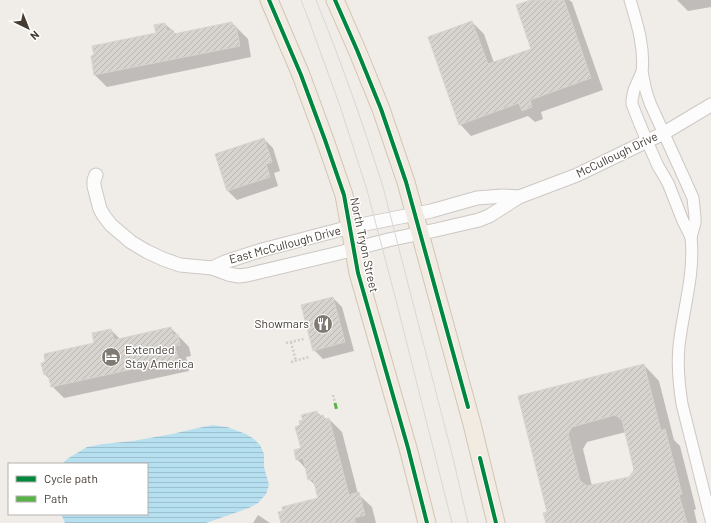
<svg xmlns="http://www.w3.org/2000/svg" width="711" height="523" viewBox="0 0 711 523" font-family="Barlow,sans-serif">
<defs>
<pattern id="water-rules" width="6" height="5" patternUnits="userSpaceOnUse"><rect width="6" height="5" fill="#b6dfef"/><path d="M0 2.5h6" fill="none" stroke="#9ec0ce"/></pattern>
<pattern id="building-hatch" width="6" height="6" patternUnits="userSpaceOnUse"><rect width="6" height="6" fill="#d7d3cf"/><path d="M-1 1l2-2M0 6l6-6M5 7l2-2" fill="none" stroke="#bab6b2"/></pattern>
</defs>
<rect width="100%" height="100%" fill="#f0ece8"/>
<polygon fill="url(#water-rules)" points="213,425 227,427 246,434 254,439 260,445 264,454 264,467 269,485 266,494 258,503 249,508 206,523 65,523 61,514 147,514 147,464 62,464 67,459 87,447 103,444 133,441 172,434 198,428"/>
<g fill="#0003" fill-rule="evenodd">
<polygon points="534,0 569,0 572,2 603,90 541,112 543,119 535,122 528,116 471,136 460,124 472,22 484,34 494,63 533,49"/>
<polygon points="677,0 711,0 711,7 688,11"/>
<polygon points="232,23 248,39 251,57 107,87 95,75 92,56 157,34 165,24 176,34"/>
<polygon points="264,139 273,148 280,171 274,173 278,186 237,200 228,191"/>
<polygon points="333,298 342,307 354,351 323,359 314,350"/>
<polygon points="171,328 189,347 191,356 186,357 189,371 64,398 52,386 51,381 45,374 95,344 111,330 120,339"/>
<path d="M644,365L659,381L674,440L680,446L696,509L694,510L697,523H547L549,512L519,397ZM626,432L635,470L630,478L592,486L583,449L587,442Z"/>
<polygon points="317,412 321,416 323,416 327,420 329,419 342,432 358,494 372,507 376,523 282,523 319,498 316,486 309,479 306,469 297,459 302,449 301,426"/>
<polygon points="258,515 270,523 253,523"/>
</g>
<g fill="url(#building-hatch)" stroke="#d8d3cd" fill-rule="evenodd">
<polygon points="531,0 564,0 591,78 530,100 532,107 522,111 519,103 459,125 428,37 472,21 488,64 531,49 516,5"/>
<polygon points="232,22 233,27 236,26 240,46 94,75 91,56 94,55 92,46 156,33 154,25 165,23 167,31 173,30 174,34"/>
<polygon points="264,138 272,162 266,164 270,177 227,191 215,154"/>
<polygon points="333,297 345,342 313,351 301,305"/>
<polygon points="171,327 173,335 178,334 180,345 175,346 178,359 51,387 48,374 44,375 41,363 45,362 44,354 94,343 92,333 111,329 114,340"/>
<path d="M644,364L661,431L665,429L682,494L679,495L687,523H546L543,513L547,512L518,396ZM615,415L622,420L634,470L629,477L587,486L580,481L568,434L572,427Z"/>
<polygon points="317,411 318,416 323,415 324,419 329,418 349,495 359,492 365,515 354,518 356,523 281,523 278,512 283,511 282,507 318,498 313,479 308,480 303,458 296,460 294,450 301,448 295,427 300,425 299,421 303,420 301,415"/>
</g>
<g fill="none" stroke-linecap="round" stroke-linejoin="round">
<g stroke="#ccc8c4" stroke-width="13">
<g id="minor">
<path d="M630,0C637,23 645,48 642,72"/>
<polygon points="642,72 646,91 650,103 685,180 693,198 695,217 695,223 691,237 683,221 668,183 658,166 647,141 639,122 632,104 632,100 634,90"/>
<path d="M691,237C695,275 683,309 679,346C677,366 679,385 682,404L711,520"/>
</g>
</g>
<g stroke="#ccc8c4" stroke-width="15">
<g id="tertiary">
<polyline points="96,175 94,180 94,186 100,209 104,216 111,225 131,242 146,251 163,259 180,265 212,268 228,274 239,276 247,275 335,254 388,240 436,230 479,220 489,216 519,197 577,175 664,133 711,105"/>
<polyline points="212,268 225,262 262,250 350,227 431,211 477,198 503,196 519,197"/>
</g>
</g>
<g stroke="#d2c6b5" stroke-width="19">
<g id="primary">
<polyline points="269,0 301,75 325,140 344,195 358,273 408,448 427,523"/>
<polyline points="335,0 357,50 381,109 406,182 472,424 496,523"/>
</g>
</g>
<g stroke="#d0cdc9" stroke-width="2.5" stroke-dasharray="2 2" stroke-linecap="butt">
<polyline points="291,342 296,361"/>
<polyline points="286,343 304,339"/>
<polyline points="291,362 309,357"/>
<polyline points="333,395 335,403"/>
</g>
<use href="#minor" stroke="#fdfcfc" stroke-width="11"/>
<use href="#tertiary" stroke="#fdfcfc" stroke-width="13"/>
<use href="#primary" stroke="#f1ebe2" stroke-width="17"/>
<g stroke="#d8d8d7" stroke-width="1">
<polyline points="301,0 308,18 340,106 367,190 397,304 452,523"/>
<path d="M316,0C341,61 363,124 383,187L453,458L468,523"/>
</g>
<polyline stroke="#57b346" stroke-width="3" stroke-dasharray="6 3" stroke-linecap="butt" points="335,403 337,411"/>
<g stroke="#fff" stroke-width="6">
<g id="cycleway">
<polyline points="269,0 301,75 325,140 344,195 358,273 408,448 427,523"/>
<polyline points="335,0 357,50 381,109 406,182 468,407"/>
<polyline points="480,458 496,523"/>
</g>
</g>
<use href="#cycleway" stroke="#00873e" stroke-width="4"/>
</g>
<defs>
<g id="restaurant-disc" transform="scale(1)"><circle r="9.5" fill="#817a73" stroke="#fff"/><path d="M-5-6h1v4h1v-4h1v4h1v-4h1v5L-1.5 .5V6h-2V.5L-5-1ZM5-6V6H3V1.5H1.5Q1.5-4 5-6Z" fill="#fff"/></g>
<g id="hotel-disc" transform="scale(1)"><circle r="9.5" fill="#817a73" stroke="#fff"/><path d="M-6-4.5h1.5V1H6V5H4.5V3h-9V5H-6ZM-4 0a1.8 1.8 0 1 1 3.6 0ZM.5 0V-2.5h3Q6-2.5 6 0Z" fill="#fff"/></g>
</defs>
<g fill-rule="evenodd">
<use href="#restaurant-disc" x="323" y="324"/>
<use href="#hotel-disc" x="111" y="357"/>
</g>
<g text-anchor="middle" stroke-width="3" stroke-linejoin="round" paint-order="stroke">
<g font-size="12" fill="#453c34" stroke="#fff">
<text transform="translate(617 155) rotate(-26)" y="4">McCullough Drive</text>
<text transform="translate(285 245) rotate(-15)" y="4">East McCullough Drive</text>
<text transform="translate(364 245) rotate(78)" y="4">North Tryon Street</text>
</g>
<g font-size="12" fill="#453c34" stroke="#fff" text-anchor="end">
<text x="309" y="328">Showmars</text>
<text x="125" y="354" text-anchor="start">Extended<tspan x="125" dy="14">Stay America</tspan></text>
</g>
</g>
<rect x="8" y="463" width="140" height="52" fill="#ffffff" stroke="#b5b1ae"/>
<rect x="16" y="476" width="20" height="6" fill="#00873e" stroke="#b5b1ae"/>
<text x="44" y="483" font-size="12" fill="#453c34">Cycle path</text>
<rect x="16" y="496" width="20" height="6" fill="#57b346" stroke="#b5b1ae"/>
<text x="44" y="503" font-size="12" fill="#453c34">Path</text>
<g transform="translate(28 28) rotate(137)" stroke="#ffffff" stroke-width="3" paint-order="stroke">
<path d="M0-3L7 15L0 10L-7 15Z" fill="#453c34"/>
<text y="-6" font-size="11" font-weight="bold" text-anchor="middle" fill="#453c34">N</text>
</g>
</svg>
